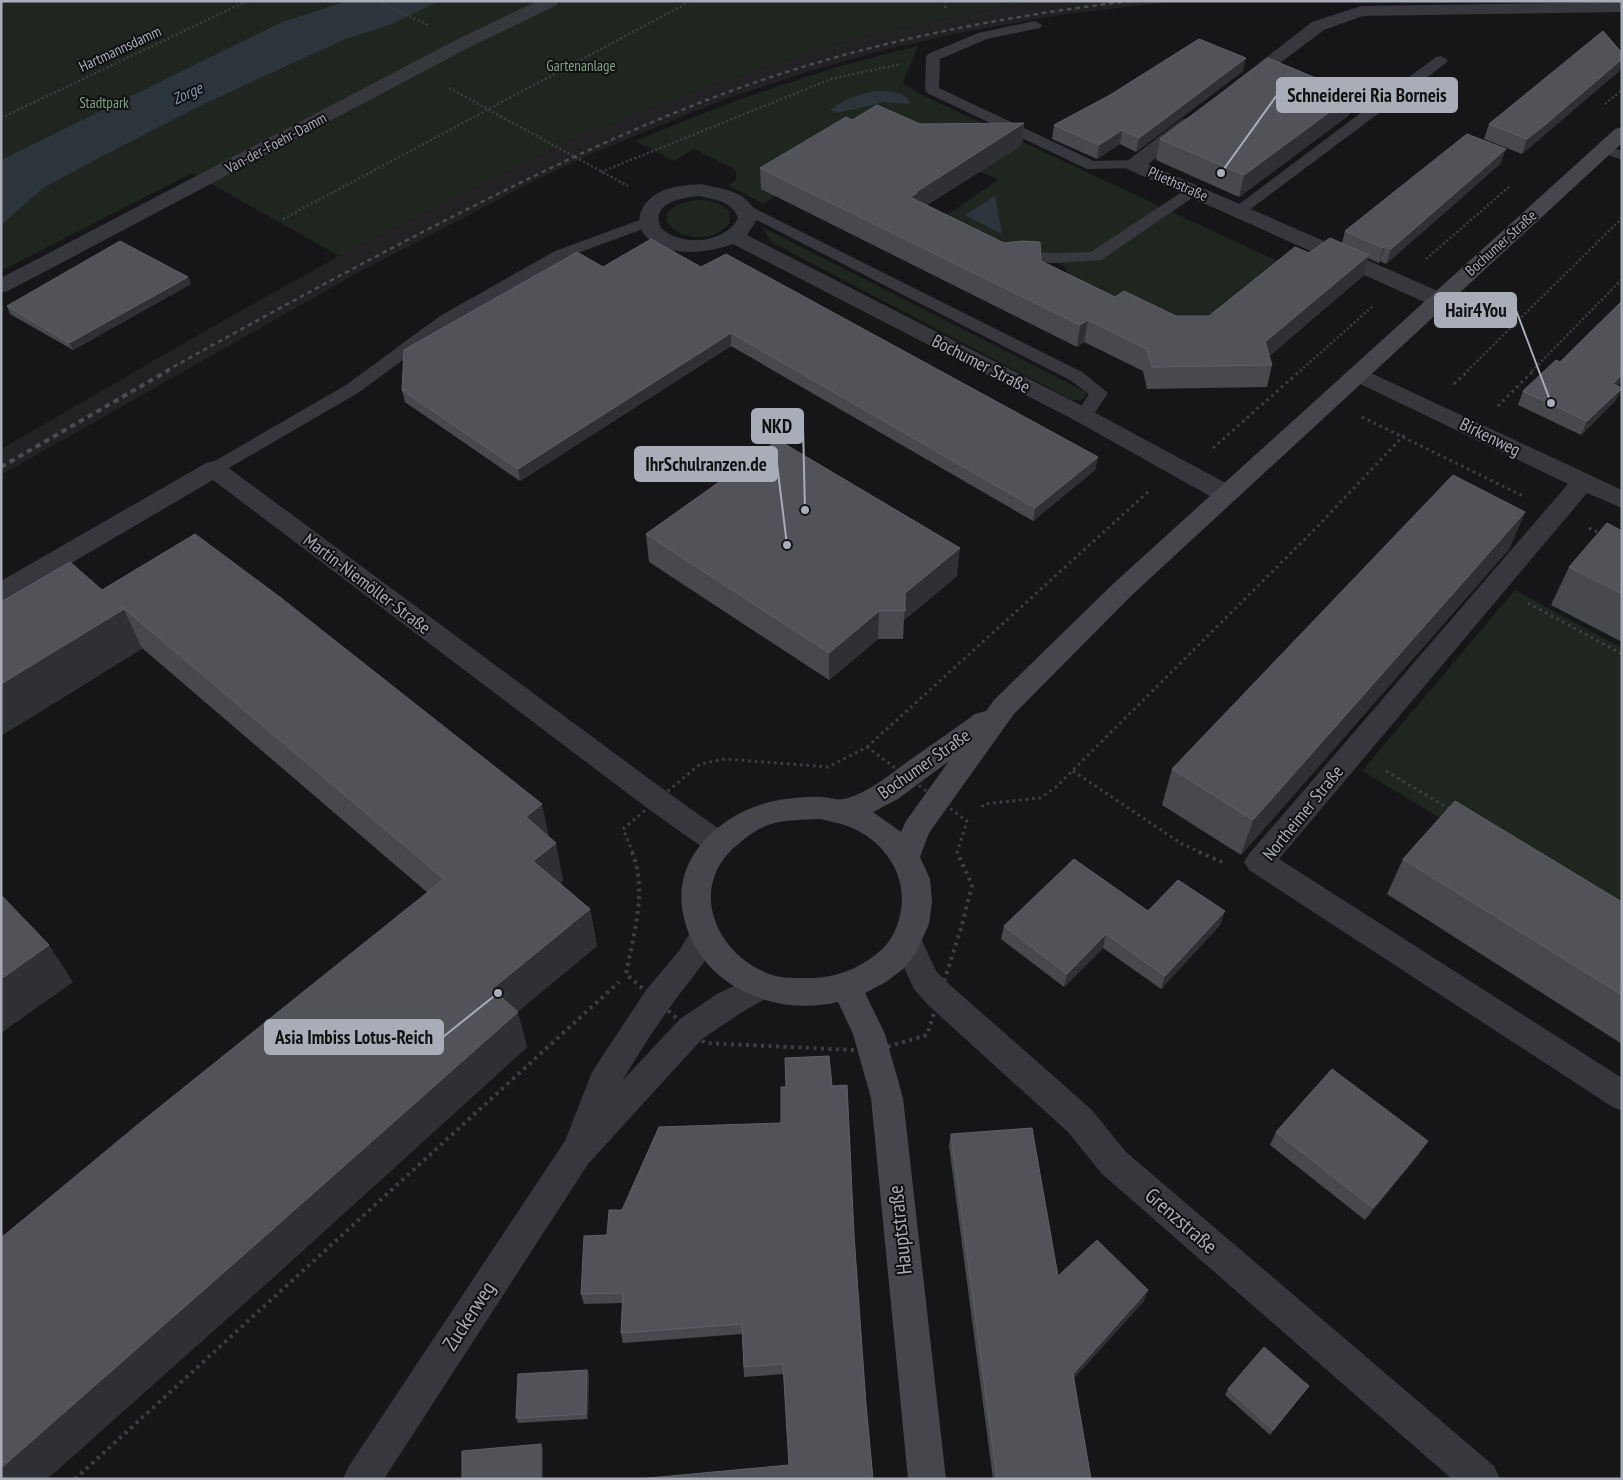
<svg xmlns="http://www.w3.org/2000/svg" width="1623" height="1480" viewBox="0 0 1623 1480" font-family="'PT Sans Narrow',sans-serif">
<rect width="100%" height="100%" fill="#161618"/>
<polygon fill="#222225" points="1044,1 1182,1 1066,14 964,32 888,49 813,70 725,99 598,151 536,180 359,272 1,475 1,449 212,327 339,256 572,139 701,89 814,50 877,33 1007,6"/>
<g fill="#1e261f">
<polygon points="1,1 1044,1 1007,6 877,33 814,50 701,89 572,139 339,256 192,173 1,271"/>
<path d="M918,46L903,83L922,95L1288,266L1204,332L1075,283L1064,266L1034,251L1024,252L944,217L998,180L956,160L811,173L763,204L728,185L736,180V170L694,149L674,161L635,141C727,103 820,68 918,46Z"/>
<path d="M695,200C708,200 719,201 729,211L730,223C698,261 627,212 695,200Z"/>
<polygon points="762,227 1088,393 1081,400 1072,400 771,242"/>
<polygon points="1515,590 1622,648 1622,927 1362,771"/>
</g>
<g fill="#2c353c">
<polygon points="347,1 439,1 392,24 346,39 273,72 200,106 93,161 43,188 1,225 1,160 282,22"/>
<path d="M876,91C888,92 906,90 910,104L884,102L838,113L830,110C845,99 858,94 876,91Z"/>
<polygon points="995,196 1002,234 965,215"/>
</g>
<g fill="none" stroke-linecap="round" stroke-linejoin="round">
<g stroke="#3d3f44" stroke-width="2.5" stroke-dasharray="2 2.5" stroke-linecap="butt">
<polyline points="231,1 244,3 251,1"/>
<polyline points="377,1 428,25"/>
<polyline points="945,8 946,1"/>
<polyline points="449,88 628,186"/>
<polyline points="1605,104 1622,90"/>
<polyline points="1,118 247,1"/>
<polyline points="601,172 831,79 901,64"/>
<polyline points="283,219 691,1"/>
<polyline points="1426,259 1510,186"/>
<polyline points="1300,371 1373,306"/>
<polyline points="1467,371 1622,218"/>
<polyline points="1532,371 1622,279"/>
</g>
<g stroke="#3d3f44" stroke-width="3" stroke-dasharray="2.5 4" stroke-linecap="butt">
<polyline points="1454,384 1469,370"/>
<polyline points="1498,406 1534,370"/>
<polyline points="1362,417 1525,497"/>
<polyline points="1213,448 1301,370"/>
<polyline points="1589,528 1601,534"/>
<polyline points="1528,603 1622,654"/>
<polyline points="867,747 1150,490"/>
<polyline points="1073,771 1182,844 1202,853"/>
<polyline points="1386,771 1451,810"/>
<polyline points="982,807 984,804 1040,798 1056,787 1317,527 1406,433"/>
<polyline points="633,853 623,829 700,764 725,759 828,767 867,747 967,821 957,853"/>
</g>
<g stroke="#3d3f44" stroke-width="4" stroke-dasharray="3 4.5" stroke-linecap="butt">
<path d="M632,852C648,890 633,935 626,974L705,1043L873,1051L927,1035L962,925L972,885L957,852"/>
<polyline points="1199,852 1222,862"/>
<polyline points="75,1479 619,982"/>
</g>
<g fill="#37383d" fill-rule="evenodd">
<polygon points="1035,21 1042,25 1040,28 987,39 940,59 939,88 1094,161 1134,160 1139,162 1142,165 1139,168 1087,169 927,93 925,90 926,57 928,54 978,33"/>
<polygon points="1441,56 1448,60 1446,63 1244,214 1234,214 1231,211 1234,208 1362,112 1319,95 1317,92 1319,89 1329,89 1371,105 1436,57"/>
<polygon points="1605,145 1622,151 1622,160 1600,152 1598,149 1600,146"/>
<polygon points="1193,186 1198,188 1201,191 1198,194 1101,260 1053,263 1013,260 1007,258 1005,255 1007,252 1013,250 1053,253 1091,252 1188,188"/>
<polygon points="746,204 1082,372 1108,393 1090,420 1084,422 1078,420 1075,416 1089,394 1070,380 741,212 738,209 741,206"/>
<polygon points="648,217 654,219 656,222 654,225 567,257 452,324 358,393 220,473 214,475 208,473 205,469 208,465 346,385 440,316 555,251"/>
</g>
<g fill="#37383d" fill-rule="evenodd">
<polygon points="537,1 559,1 557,5 470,47 8,291 1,293 1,278 458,39"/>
<polygon points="1622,2 1622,12 1363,16 1324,30 1248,87 1242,88 1236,87 1233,83 1312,22 1361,6"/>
<polygon points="1188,118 1195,120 1197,124 1195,128 1148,164 1447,295 1450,300 1447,305 1439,306 1431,305 1127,169 1124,165 1127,161 1181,120"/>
<path d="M700,184C726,190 748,190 758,218L747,235L1092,411L1235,488L1238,494L1235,500L1226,502L1217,500L1076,421L733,244C708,253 674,257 651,241C629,225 641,200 662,191C674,186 688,185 700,184ZM700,196C715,200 732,201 738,218C725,244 681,247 661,228C649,203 683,197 700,196Z"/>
<polygon points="1358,367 1622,490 1622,508 1587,493 1279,859 1622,1078 1622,1111 1611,1106 1249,870 1244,862 1249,854 1568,484 1350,379 1347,374 1350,369"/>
<polygon points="214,461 222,463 667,792 729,836 733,844 729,852 719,856 709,852 647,808 213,480 10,599 1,602 1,581 206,463"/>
<path d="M705,922L716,926L720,935C705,965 686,984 668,1010C651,1033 637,1057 622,1081L680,1019L717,994L763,972L774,976L778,985L774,994L739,1014L702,1039L588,1164L384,1479H343L349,1466L565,1141L592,1072L646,990L679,951L694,926Z"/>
<polygon points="907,928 918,932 936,971 950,985 1092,1110 1126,1152 1494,1466 1500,1479 1452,1479 1102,1174 1068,1132 928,1005 914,989 892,941 896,932"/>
</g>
<path fill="#45474d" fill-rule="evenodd" d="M1622,127V143L1132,595L1014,714L929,833L920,857L930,879L932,902L929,924L916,953L903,969L886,982L865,993L885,1034L903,1098L946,1479H908L871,1098L853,1034L838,1002C805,1010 768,1005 739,989C708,972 687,943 682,908C674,849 733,805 786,799C797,798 809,796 820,797C839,798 836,803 856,795C875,787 891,774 907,762C930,746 953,730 975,714L986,711L994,700L1114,583L1615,129ZM949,761L906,821L901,832L873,812L898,799ZM821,819C831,822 841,823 850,827C884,841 907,874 901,910C898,927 892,941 879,952C856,971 832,979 802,978C793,978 781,978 772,975C716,956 686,887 737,845C746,837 757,829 768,825C785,819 804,820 821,819Z"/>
<path stroke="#4a4c52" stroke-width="2.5" stroke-dasharray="4.5 4" stroke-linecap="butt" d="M166,371C261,318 356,266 452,217C554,165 658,115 768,78C885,39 1007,16 1130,1"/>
<polyline stroke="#4a4c52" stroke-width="4" stroke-dasharray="5.5 4.5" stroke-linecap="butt" points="1,467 169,370"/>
</g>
<g fill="#47494d">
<polygon points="1622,53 1622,64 1619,71 1522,154 1484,139 1489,124"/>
<polygon points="1243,71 1136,152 1120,144 1097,159 1052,139 1054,125"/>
<polygon points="1354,94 1349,115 1239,197 1156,160 1160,139"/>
<polygon points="852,120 920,124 1024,123 1022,145 927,205 1115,297 1176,316 1209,316 1309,253 1342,243 1345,231 1501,163 1386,264 1380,261 1379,263 1368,258 1363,276 1269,356 1272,365 1267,387 1147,389 1143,371 1084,342 1077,347 761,189 760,168"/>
<polygon points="603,267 701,267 1098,457 1095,470 1033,521 731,346 520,481 405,402 402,390"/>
<polygon points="188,277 191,284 73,350 10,314 7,306"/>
<polygon points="1622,301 1622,380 1617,386 1622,388 1615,401 1581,435 1518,405 1523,391 1560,362"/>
<polygon points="1525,512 1509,549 1241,855 1162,805 1172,769"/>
<polygon points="1622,531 1622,642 1551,605 1569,567"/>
<polygon points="646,534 957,576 904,620 903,639 878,639 829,680 649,562"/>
<polygon points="102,590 549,837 563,880 560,883 590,909 597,946 517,1012 527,1047 267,1283 47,1479 1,1479 428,893 142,648"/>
<polygon points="1403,859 1622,902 1622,1044 1387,894"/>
<polygon points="1148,911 1225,911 1220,925 1161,989 1103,948 1064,987 1001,939 1004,926"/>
<polygon points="832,1086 854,1235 866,1404 789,1465 784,1374 744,1377 742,1334 623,1343 621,1333 622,1303 584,1304 581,1294 607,1235 622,1210 781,1123"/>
<polygon points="1276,1132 1420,1153 1365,1220 1270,1145"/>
<polygon points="951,1134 1058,1276 1144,1301 1073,1379 1091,1479 993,1479 949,1146"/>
<polygon points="587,1370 589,1375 588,1419 518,1423 516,1418"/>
<polygon points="1309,1386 1270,1435 1225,1395 1228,1389"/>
</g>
<g fill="#2f3033">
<polygon points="1246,58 1243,71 1136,152 1139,138"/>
<polygon points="1622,59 1622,64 1619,71 1522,154 1527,139"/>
<polygon points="1354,94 1349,115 1239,197 1244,175"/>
<polygon points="1024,123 1022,145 916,212 910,197 916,192"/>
<polygon points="1122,130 1120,144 1097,159 1099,145"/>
<polygon points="1506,149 1501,163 1386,264 1391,249"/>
<polygon points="1385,246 1380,261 1379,263 1383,248"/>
<polygon points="1369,255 1363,276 1259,364 1265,342"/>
<polygon points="188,277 191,284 73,350 69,343"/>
<polygon points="1088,320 1084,342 1077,347 1080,325"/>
<polygon points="731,333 731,346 520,481 518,469"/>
<polygon points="1622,374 1622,380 1607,397 1613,384"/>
<polygon points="1622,388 1615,401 1581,435 1587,421"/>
<polygon points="1098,457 1095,470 1033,521 1035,508"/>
<polygon points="1525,512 1509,549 1241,855 1253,820"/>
<polygon points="960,548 957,576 904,620 905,593"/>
<polygon points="124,609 142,649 1,736 1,684"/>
<polygon points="879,611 878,639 829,680 829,653"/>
<polygon points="542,804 550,842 526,817"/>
<polygon points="556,843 563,880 541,898 533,861"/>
<polygon points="590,909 597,946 502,1025 492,989"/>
<polygon points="1225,911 1220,925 1161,989 1165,976"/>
<polygon points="1106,934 1103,948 1064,987 1067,974"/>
<polygon points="49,945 73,982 1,1033 1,979"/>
<polygon points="518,1012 527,1047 267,1283 47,1479 1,1479 1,1468"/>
<polygon points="1428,1141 1420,1153 1365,1220 1373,1208"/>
<polygon points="1148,1290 1144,1301 1069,1384 1073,1374"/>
<polygon points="587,1370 589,1375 588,1419 586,1414"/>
<polygon points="1309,1386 1305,1391 1270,1435 1273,1430"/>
<polygon points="541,1444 543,1449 543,1479 541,1479"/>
</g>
<g fill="#525359" stroke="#5f6168">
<polygon points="1603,31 1622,53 1622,59 1546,124 1527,139 1489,124"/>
<polygon points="1199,39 1246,58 1139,138 1122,130 1099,145 1054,125 1110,95"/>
<polygon points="1268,58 1354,94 1244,175 1160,139"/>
<polygon points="877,105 920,124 1024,123 916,192 917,193 910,197 1004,243 1022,241 1040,242 1041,261 1115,297 1124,291 1176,316 1209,316 1295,247 1309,253 1330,238 1369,255 1265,342 1272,365 1152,367 1147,349 1088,320 1080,325 760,168 846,117 852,120"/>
<polygon points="1467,134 1506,149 1391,249 1385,246 1383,248 1345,231"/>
<polygon points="651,239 701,267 726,254 1098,457 1035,508 731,333 518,469 402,390 404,350 577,252 603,267"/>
<polygon points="120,241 188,277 69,343 7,306"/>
<polygon points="1622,301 1622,374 1613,384 1622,388 1587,421 1523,391 1556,360 1560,362"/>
<polygon points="778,440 960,548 905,593 905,611 879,611 829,653 646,534"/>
<polygon points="1453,475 1525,512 1253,820 1172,769"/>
<polygon points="1607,523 1622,531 1622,594 1569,567"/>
<polygon points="195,534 281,598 542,804 526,817 556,843 533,861 590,909 492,989 518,1012 247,1252 1,1468 1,1238 141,1122 444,879 120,605 124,609 1,684 1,602 70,562 102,590"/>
<polygon points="1455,801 1622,902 1622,995 1403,859"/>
<polygon points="1074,859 1148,911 1178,880 1225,911 1165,976 1106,934 1067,974 1004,926"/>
<polygon points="1,895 49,945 1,979"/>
<polygon points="829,1056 832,1086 847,1085 854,1235 866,1404 873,1479 638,1479 789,1465 783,1364 744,1367 742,1324 621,1333 623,1293 581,1294 584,1236 607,1235 609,1210 622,1210 659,1127 781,1123 781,1087 786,1087 785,1058"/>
<polygon points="1332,1069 1428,1141 1373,1208 1276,1132"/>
<polygon points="1032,1128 1058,1276 1097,1240 1148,1290 1073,1374 1091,1479 997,1479 951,1134"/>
<polygon points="1264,1347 1309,1386 1273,1430 1228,1389"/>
<polygon points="587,1370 586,1414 516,1418 518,1374"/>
<polygon points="541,1444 541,1479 462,1479 462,1451"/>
</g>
<g text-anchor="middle" stroke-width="4" stroke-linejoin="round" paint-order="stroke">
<g font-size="15" fill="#a8adb8" stroke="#111113">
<text transform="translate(120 49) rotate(-25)" y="5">Hartmannsdamm</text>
<text transform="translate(276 143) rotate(-28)" y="5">Van-der-Foehr-Damm</text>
<text transform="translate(1178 184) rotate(24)" y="5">Pliethstraße</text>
<text transform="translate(1501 243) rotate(-42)" y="5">Bochumer Straße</text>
</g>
<g font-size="15" fill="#7fa381" stroke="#111113">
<text x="581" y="71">Gartenanlage</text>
<text x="104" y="108">Stadtpark</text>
</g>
<g font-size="16" font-style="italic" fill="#7f9bb3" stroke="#111113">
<text transform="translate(187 93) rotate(-25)" y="6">Zorge</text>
</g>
<g font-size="18" fill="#a8adb8" stroke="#111113">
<text transform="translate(981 364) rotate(27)" y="6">Bochumer Straße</text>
<text transform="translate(1490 437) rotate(26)" y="6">Birkenweg</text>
<text transform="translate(367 584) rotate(37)" y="6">Martin-Niemöller-Straße</text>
<text transform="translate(924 764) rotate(-35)" y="6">Bochumer Straße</text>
<text transform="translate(1303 813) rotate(-51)" y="6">Northeimer Straße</text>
</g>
<g font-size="21" fill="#a8adb8" stroke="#111113">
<text transform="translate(1181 1221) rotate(41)" y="7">Grenzstraße</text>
<text transform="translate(900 1230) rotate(-96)" y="7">Hauptstraße</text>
<text transform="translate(469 1316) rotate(-57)" y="7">Zuckerweg</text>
</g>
</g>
<path fill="none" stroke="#a8adb8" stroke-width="2" d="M1221 173L1277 95M1551 403L1516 310M805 510L803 426M787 545L777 464M498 993L443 1037"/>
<g fill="#a8adb8" stroke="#111113" stroke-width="2">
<circle cx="1221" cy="173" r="5"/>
<circle cx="1551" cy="403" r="5"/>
<circle cx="805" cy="510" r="5"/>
<circle cx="787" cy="545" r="5"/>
<circle cx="498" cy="993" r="5"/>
</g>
<g fill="#a8adb8" stroke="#a8adb8" stroke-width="2">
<rect x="1277" y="78" width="180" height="34" rx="5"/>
<rect x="1435" y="293" width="81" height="34" rx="5"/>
<rect x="752" y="409" width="51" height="34" rx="5"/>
<rect x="635" y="447" width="142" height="34" rx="5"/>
<rect x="265" y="1020" width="178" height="34" rx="5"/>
</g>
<g font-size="19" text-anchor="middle" font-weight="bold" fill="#111">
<text x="1367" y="102">Schneiderei Ria Borneis</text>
<text x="1476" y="317">Hair4You</text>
<text x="777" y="433">NKD</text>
<text x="706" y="471">IhrSchulranzen.de</text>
<text x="354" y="1044">Asia Imbiss Lotus-Reich</text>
</g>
<rect width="1623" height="1480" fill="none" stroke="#a8adb8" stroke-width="5"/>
</svg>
